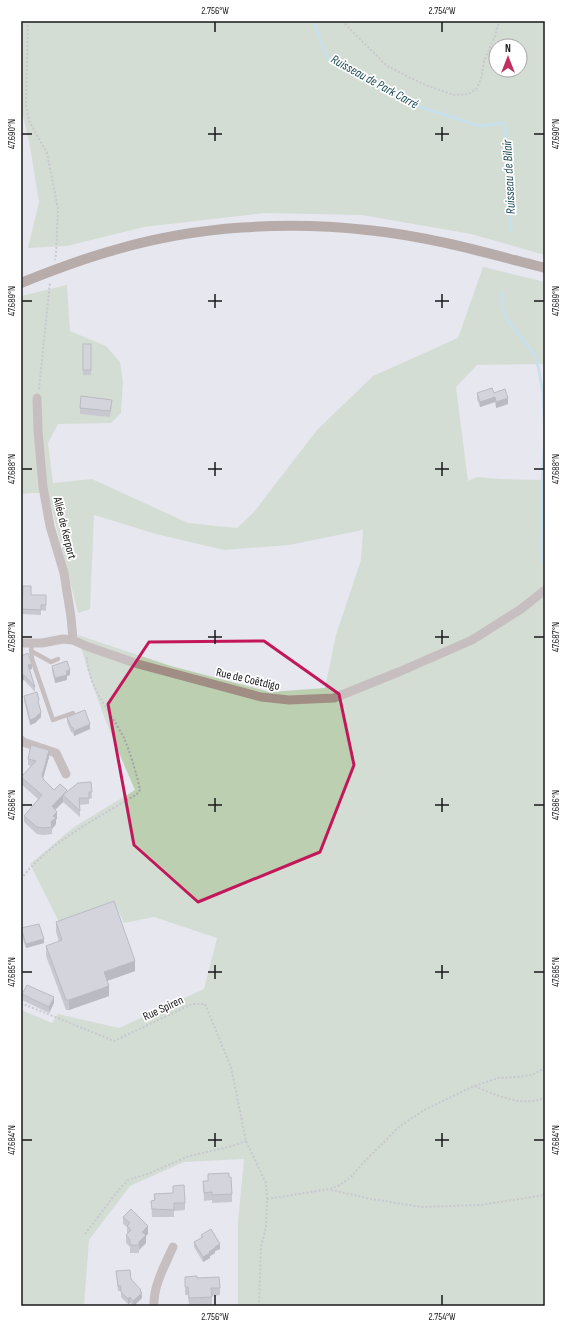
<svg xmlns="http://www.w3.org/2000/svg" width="566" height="1327" viewBox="0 0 566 1327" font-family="'Sofia Sans Condensed',sans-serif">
<rect width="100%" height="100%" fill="#e7e7f0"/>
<g fill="#bcd0b1" fill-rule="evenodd">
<path d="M21,21H545V255L471,234L362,215L265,213L144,227L67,246L28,248L39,202L29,141L21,108ZM496,46H520V70H496Z"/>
<path d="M483,267L545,282V364L477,365L456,387L468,481L477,477L500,479L545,480V1306H238V1222L244,1159L184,1162L130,1186L89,1240L84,1306H21V1010L52,1023L58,1014L119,1028L204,989L217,938L154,917L124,923L114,901L59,922L30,864L74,827L135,790C113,739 91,689 78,635L171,666L270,692L325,688L336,635L361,560L363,530L289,545L224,550L156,534L94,515L90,609L78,613L48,493H32L21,494V296L67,285L70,331L106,346L120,362L123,382L121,413L111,423L58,424L48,443L53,483L92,479L188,523L237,528L254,512L317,430L373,376L458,338Z"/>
</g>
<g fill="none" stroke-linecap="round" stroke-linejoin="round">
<g stroke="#a2d8e5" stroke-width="3">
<polyline points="313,21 328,58 414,105 480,126 504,123 509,157 508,200 510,211 511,231"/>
<polyline points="502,292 502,307 507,320 536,356 543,392 545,434 542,484 541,555 545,566"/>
</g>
<g stroke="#a2a2a9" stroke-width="2" stroke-dasharray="2 2" stroke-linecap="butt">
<polyline points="28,21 26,105 29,121 47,153 58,209 56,254 55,260"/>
<polyline points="342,21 387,66 425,85 454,95 469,94 477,88 481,79 484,61 495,36 499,21"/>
<polyline points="39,389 50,282"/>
<path d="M21,879C49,842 98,818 137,794L140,790C138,778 129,749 124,738C110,711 87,686 87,655"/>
<polyline points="21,1003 114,1041 192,1004 205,1004 231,1067 246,1141 266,1183 267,1199 266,1227 261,1247 259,1306"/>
<path d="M475,1086C497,1096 521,1107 545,1098"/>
<polyline points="331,1190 371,1199 422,1207 480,1205 545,1195"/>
<polyline points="267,1199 330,1189 340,1185 351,1177 364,1162 400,1126 426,1109 474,1086 498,1078 517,1077 532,1075 545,1068"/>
<polyline points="85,1234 116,1193 128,1180 150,1173 189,1156 229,1147 246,1141"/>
</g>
<g stroke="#a08e84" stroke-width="4.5">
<polyline points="31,644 32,659 53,720 73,713"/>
<polyline points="31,651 51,662 58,659"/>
</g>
<g stroke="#a08e84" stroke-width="9">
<polyline points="37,398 38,431 43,487 50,526 64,573 71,617 73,640"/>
<polyline points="21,643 42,643 63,639 73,640 86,646 138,664 261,697 289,700 334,698 401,671 472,640 521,609 545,590"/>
<polyline points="21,740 23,742 56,753 66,774"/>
<path d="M154,1306C153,1286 165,1265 173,1247"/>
</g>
<path stroke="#7d6455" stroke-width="10" d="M21,283C53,270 85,258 118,249C197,226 286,221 367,230C428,236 487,253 545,268"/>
</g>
<g fill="#a2a2a9">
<rect x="83" y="344" width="8" height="31"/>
<polygon points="477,393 494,393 508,404 496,408 495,402 480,407 477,399"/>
<polygon points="112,405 110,417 80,414 80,408"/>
<polygon points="23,586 31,595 46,595 46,611 41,610 41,615 22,614"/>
<polygon points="21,656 32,669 29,670 35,687 35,692 24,680"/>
<polygon points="52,666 70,675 67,676 67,680 55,683 52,671"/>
<polygon points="24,696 39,705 41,717 35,723 30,725 24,701"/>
<polygon points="67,717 90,729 74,736 73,733 71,732 67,722"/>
<polygon points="49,757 43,779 54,790 67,792 91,782 92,798 89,799 89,804 80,805 80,817 63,802 55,810 57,818 56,820 56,824 52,829 52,834 43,835 37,834 24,822 24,816 38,799 21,784 21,777 31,766 28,765 28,759"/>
<polygon points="56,922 135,971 107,981 109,996 69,1010 66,1010 46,956 46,946 59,942 56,932"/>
<polygon points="21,928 44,943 26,948 21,934"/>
<polygon points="22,994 54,1003 49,1013 22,1000"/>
<polygon points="203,1181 232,1194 232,1202 212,1203 212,1200 204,1201"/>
<polygon points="173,1186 185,1203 185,1210 174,1211 174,1217 152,1217 151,1201 154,1200 154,1194 173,1193"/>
<polygon points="123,1217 148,1234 146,1236 146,1243 139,1250 139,1253 130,1253 130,1247 126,1243 126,1235 127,1234 127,1227 123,1224"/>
<polygon points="201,1235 220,1249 215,1251 215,1253 210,1256 210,1258 203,1262 194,1247 194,1242 201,1238"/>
<polygon points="116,1271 131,1279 141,1293 142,1298 134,1306 133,1306 130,1303 128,1304 121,1297 121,1291 118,1291"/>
<polygon points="185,1277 197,1278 220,1288 220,1295 212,1296 212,1305 189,1306 188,1295 185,1295"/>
</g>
<g fill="#84848a">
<polygon points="495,397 495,402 480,407 480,402"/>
<polygon points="508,398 508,404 496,408 496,402"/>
<polygon points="32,664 32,669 28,670 28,665"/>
<polygon points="70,670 70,675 67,676 67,680 55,683 55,678 66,671"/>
<polygon points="21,675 24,675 24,680 21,681"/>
<polygon points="41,712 41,717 35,723 30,725 30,720"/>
<polygon points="90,724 90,729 74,736 74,731"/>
<polygon points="49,750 49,757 42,782 42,776"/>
<polygon points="63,795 63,802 52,813 52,806"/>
<polygon points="57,812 57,818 56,820 56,824 52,829 51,822 53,816"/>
<polygon points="44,939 44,943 26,948 26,944"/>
<polygon points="135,961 135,971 104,982 104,972"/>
<polygon points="109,986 109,996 69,1010 69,1000"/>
<polygon points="54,997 54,1003 49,1013 49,1007"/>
<polygon points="148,1226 148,1234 146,1236 146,1243 139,1250 139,1242 142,1232"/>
<polygon points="220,1244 220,1249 215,1251 215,1253 210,1256 210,1258 203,1262 203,1257 215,1247"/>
<polygon points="141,1290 142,1298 133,1306 133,1301"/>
<polygon points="130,1297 130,1303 128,1304 128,1299"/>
</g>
<g fill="#bcbcc5" stroke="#84848a">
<rect x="83" y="344" width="8" height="26"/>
<polygon points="492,388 494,393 505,389 508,398 496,402 495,397 480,402 477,393"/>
<polygon points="81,396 112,400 110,411 80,408"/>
<polygon points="23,586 31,586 31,595 46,595 46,605 41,605 41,610 22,609"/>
<polygon points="28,653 32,664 28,665 35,687 24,675 21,675 21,656"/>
<polygon points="67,661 70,670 66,671 67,675 55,678 52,666"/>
<polygon points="37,692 39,700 38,701 41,712 35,718 30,720 24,696"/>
<polygon points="85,710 90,724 74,731 73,728 71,727 67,717"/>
<polygon points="31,745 49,750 42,776 44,780 54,790 60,784 67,790 63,795 78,783 91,782 92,792 89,792 89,798 79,798 80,811 63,795 52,806 57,812 53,816 56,818 51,822 52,827 43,828 37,827 24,816 42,795 21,777 36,761 28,759"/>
<polygon points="114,901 135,961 104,972 109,986 69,1000 66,1000 46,946 62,940 56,922"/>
<polygon points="39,924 44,939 26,944 21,928"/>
<polygon points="27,985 54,997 49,1007 22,994"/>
<polygon points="229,1173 229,1177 231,1177 232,1194 212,1195 212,1192 204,1193 203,1181 208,1181 208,1174"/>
<polygon points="184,1185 185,1203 174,1203 174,1210 152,1209 151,1201 155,1200 154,1194 173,1193 173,1186"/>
<polygon points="131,1209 148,1226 142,1232 146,1235 139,1242 139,1245 130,1245 130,1240 126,1235 131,1230 127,1226 130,1223 123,1217"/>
<polygon points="211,1229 220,1244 215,1247 215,1248 209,1252 210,1253 203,1257 194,1242 203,1237 201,1235"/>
<polygon points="130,1270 131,1279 141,1290 140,1291 142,1293 133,1301 130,1297 128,1299 121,1292 121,1286 118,1286 116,1271"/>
<polygon points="197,1276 197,1278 219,1277 220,1288 211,1288 212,1297 189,1298 188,1287 185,1287 185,1277"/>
</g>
<path d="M0 0H566V1327H0ZM264,641L339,694L354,765L320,852L198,902L134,845L108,704L149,642Z" fill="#e7e7f0" fill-opacity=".55" fill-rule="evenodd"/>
<path fill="none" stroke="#c2185b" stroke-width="3" stroke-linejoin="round" d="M264,641L339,694L354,765L320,852L198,902L134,845L108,704L149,642Z"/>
<path fill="none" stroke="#18181b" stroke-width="1.5" d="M215,22V32M442,22V32M215,127V141M442,127V141M22,134H32M208,134H222M435,134H449M534,134H544M215,294V308M442,294V308M22,301H32M208,301H222M435,301H449M534,301H544M215,462V476M442,462V476M22,469H32M208,469H222M435,469H449M534,469H544M215,630V644M442,630V644M22,637H32M208,637H222M435,637H449M534,637H544M215,798V812M442,798V812M22,805H32M208,805H222M435,805H449M534,805H544M215,965V979M442,965V979M22,972H32M208,972H222M435,972H449M534,972H544M215,1133V1147M442,1133V1147M22,1140H32M208,1140H222M435,1140H449M534,1140H544M215,1295V1305M442,1295V1305"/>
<g text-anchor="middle" stroke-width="3.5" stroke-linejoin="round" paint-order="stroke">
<g font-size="12" fill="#18181b" stroke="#fff">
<text transform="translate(65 528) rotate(76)" y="4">Allée de Kerport</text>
<text transform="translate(248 679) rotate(13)" y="4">Rue de Coëtdigo</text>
<text transform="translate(163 1008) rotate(-25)" y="4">Rue Spiren</text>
</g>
<g font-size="13" font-style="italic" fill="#1d4b55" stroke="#fff">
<text transform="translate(375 81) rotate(29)" y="5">Ruisseau de Park Carré</text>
<text transform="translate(508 177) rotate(-93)" y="5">Ruisseau de Bilair</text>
</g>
</g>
<rect width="566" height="1327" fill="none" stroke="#ffffff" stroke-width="44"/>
<g transform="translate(508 58)"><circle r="19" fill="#ffffff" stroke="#a3a3a4"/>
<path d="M0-3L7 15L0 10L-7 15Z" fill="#c0325d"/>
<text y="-6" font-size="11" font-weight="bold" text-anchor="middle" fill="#18181b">N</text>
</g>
<rect x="22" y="22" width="522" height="1283" fill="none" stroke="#18181b" stroke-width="1.5"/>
<g font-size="10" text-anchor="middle" fill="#18181b">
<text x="215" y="14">2.756°W</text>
<text x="442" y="14">2.754°W</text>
<text transform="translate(11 134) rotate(-90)" y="4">47.690°N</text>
<text transform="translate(555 134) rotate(-90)" y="4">47.690°N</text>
<text transform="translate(11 301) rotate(-90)" y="4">47.689°N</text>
<text transform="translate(555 301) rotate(-90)" y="4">47.689°N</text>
<text transform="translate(11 469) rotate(-90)" y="4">47.688°N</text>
<text transform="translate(555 469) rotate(-90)" y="4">47.688°N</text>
<text transform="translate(11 637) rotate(-90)" y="4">47.687°N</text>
<text transform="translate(555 637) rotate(-90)" y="4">47.687°N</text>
<text transform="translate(11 805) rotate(-90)" y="4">47.686°N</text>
<text transform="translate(555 805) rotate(-90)" y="4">47.686°N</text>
<text transform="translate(11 972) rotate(-90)" y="4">47.685°N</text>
<text transform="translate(555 972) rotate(-90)" y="4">47.685°N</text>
<text transform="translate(11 1140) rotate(-90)" y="4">47.684°N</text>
<text transform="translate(555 1140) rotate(-90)" y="4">47.684°N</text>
<text x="215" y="1320">2.756°W</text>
<text x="442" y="1320">2.754°W</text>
</g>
</svg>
